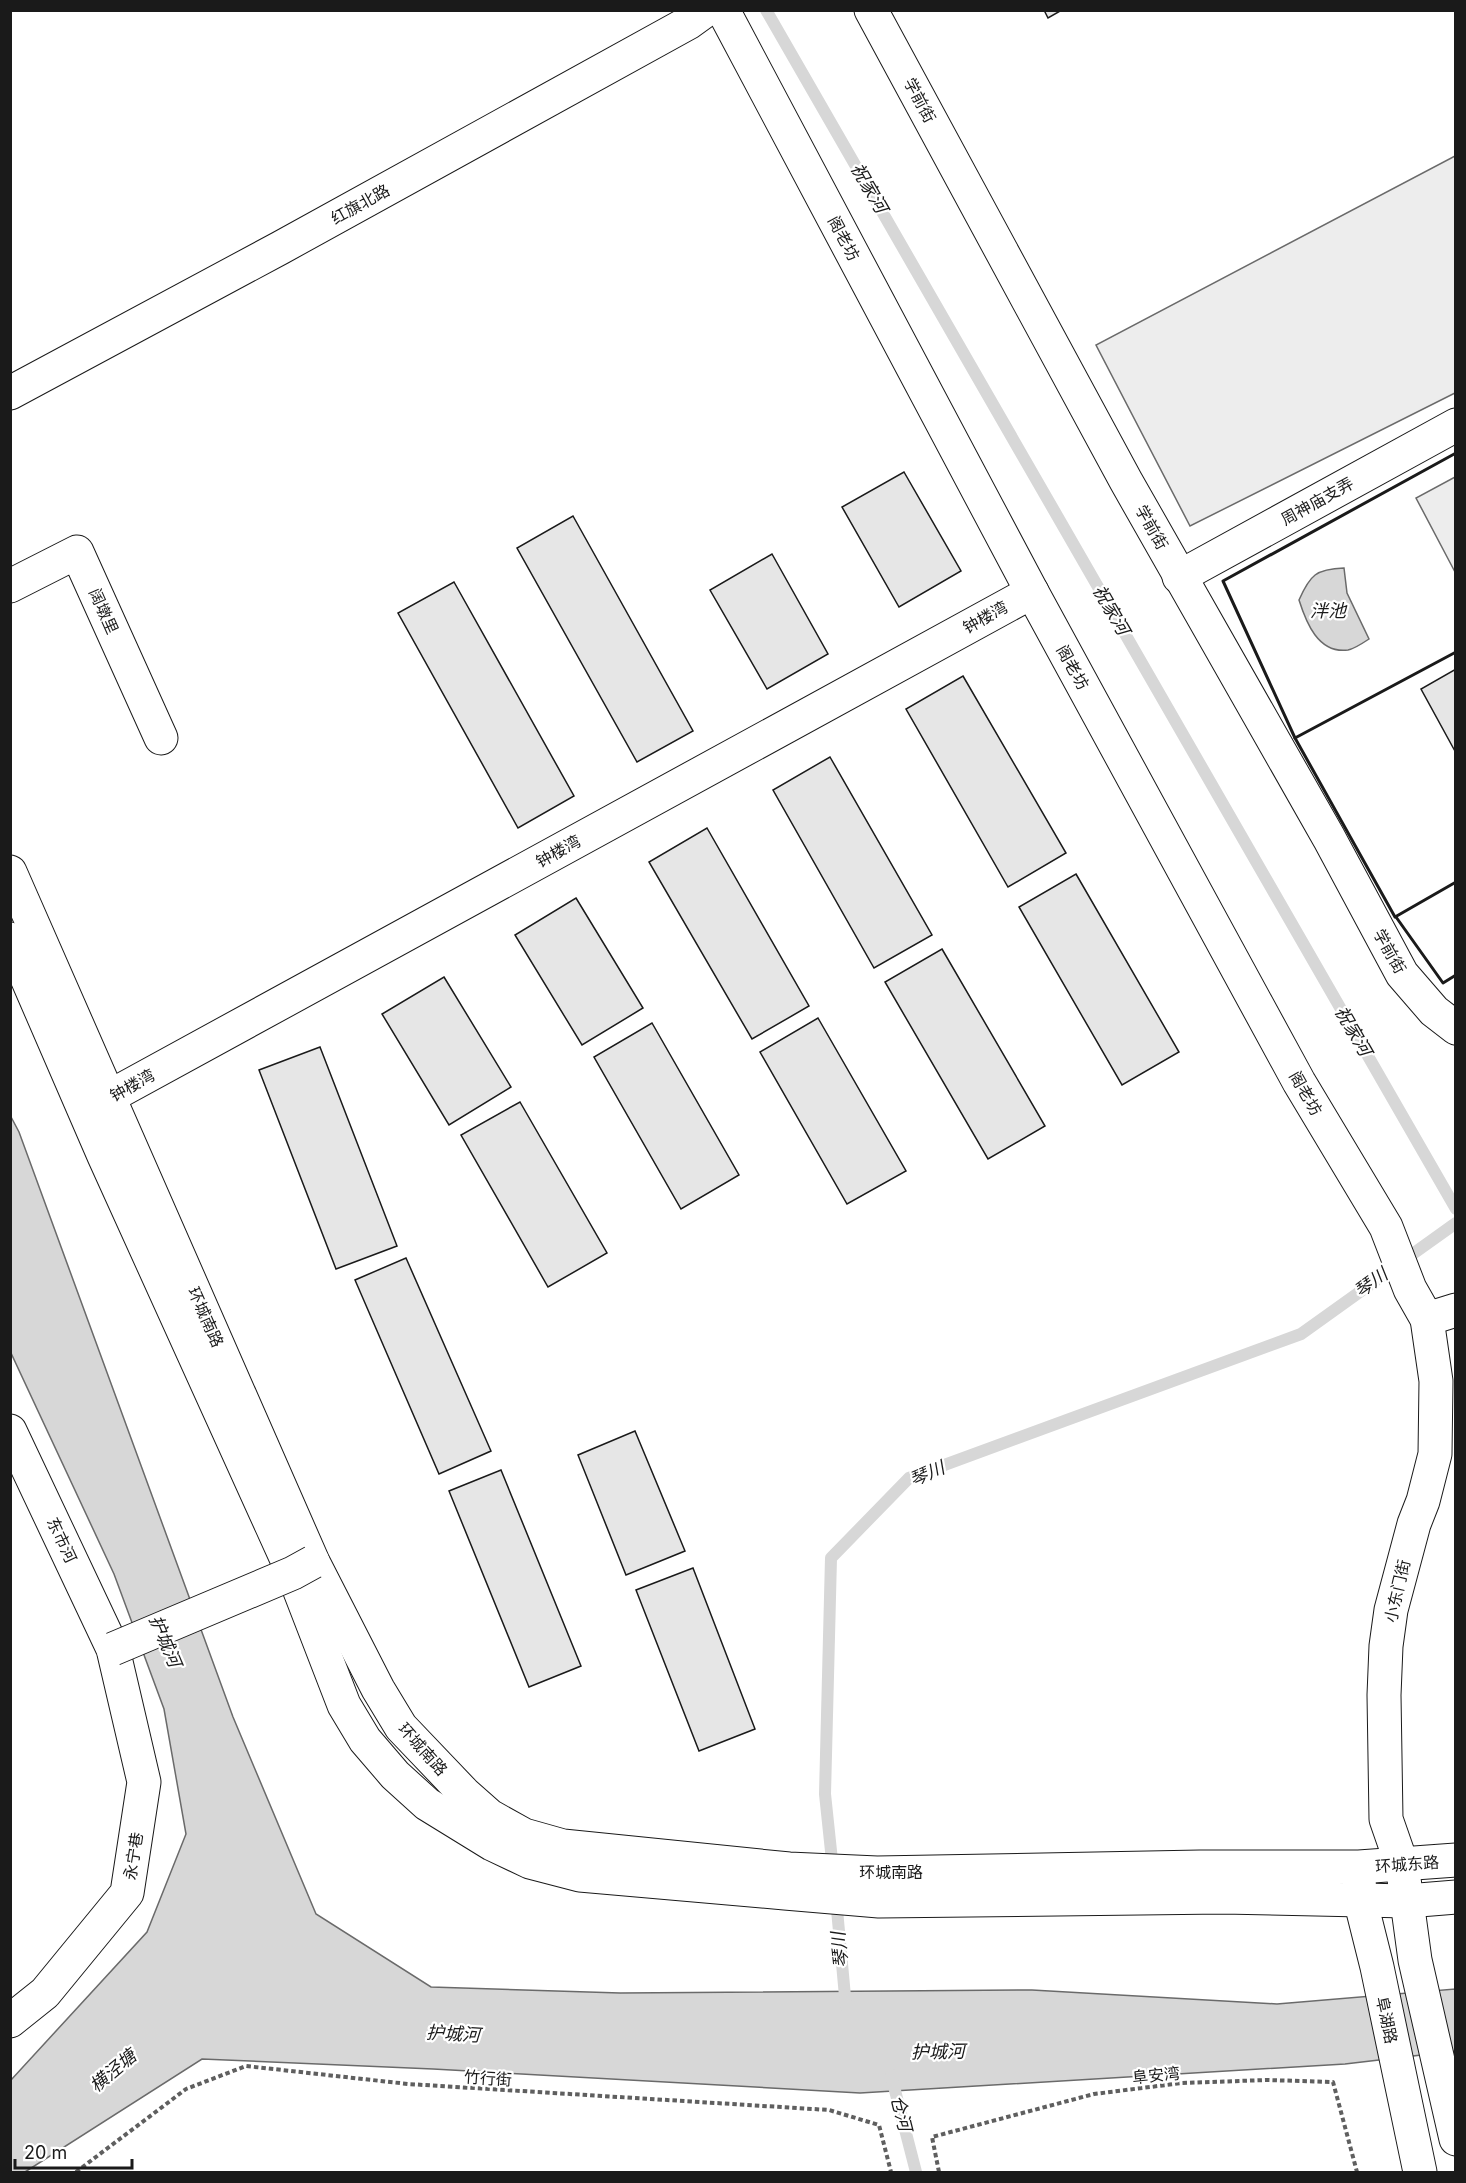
<svg xmlns="http://www.w3.org/2000/svg" width="1466" height="2183" viewBox="0 0 1466 2183" font-family="Inter,'Noto Sans SC',sans-serif">
<rect width="100%" height="100%" fill="#fff"/>
<g fill="#ededed" stroke="#6a6a6a" stroke-width="1.5">
<polygon points="1455,156 1455,393 1190,526 1096,345"/>
<polygon points="1455,477 1455,572 1416,498"/>
</g>
<g fill="#d7d7d7" stroke="#6a6a6a" stroke-width="1.5">
<path d="M1344,568L1347,593L1369,639C1363,643 1354,649 1348,650C1318,654 1306,622 1299,600C1310,575 1316,569 1344,568Z"/>
<polygon points="10,1115 19,1132 233,1717 316,1914 431,1987 620,1993 1032,1990 1277,2004 1455,1989 1455,2051 1345,2064 860,2093 433,2069 202,2059 25,2172 11,2172 11,2080 147,1932 186,1834 164,1709 114,1574 11,1353"/>
</g>
<g fill="none" stroke-linecap="round" stroke-linejoin="round">
<g stroke="#d7d7d7" stroke-width="12">
<polyline points="766,10 1456,1209"/>
<polyline points="833,1870 825,1794 831,1558 909,1478 1301,1334 1456,1223"/>
<polyline points="836,1899 846,2007"/>
<polyline points="891,2075 916,2172"/>
</g>
</g>
<g fill="#e6e6e6" stroke="#1a1a1a" stroke-width="1.5">
<polygon points="1044,10 1062,10 1048,18"/>
<polygon points="904,472 961,571 899,607 842,507"/>
<polygon points="573,516 693,731 637,762 517,548"/>
<polygon points="772,554 828,654 767,689 710,590"/>
<polygon points="454,582 574,796 518,828 398,613"/>
<polygon points="1456,669 1456,753 1421,689"/>
<polygon points="963,676 1066,853 1008,887 906,709"/>
<polygon points="830,757 932,935 874,968 773,790"/>
<polygon points="707,828 809,1006 752,1039 649,862"/>
<polygon points="1076,874 1179,1052 1122,1085 1019,907"/>
<polygon points="576,898 643,1008 582,1045 515,935"/>
<polygon points="942,949 1045,1126 988,1159 885,982"/>
<polygon points="444,977 511,1087 449,1125 382,1014"/>
<polygon points="818,1018 906,1171 847,1204 760,1052"/>
<polygon points="652,1023 739,1175 681,1209 594,1057"/>
<polygon points="320,1047 397,1246 336,1269 259,1070"/>
<polygon points="520,1102 607,1253 548,1287 461,1135"/>
<polygon points="406,1258 491,1451 439,1474 355,1280"/>
<polygon points="635,1431 685,1551 626,1575 578,1455"/>
<polygon points="501,1470 581,1666 529,1687 449,1491"/>
<polygon points="693,1568 755,1729 699,1751 636,1590"/>
</g>
<g fill="none" stroke-linecap="round" stroke-linejoin="round">
<g stroke="#1a1a1a" stroke-width="35">
<g id="minor">
<polyline points="723,10 1032,592 1299,1082 1386,1227 1410,1289 1427,1319 1436,1381 1435,1454 1423,1501 1414,1524 1391,1610 1386,1646 1384,1695 1386,1819 1402,1865"/>
<polyline points="871,10 1126,481 1329,838 1402,974 1434,1011 1456,1028"/>
<polyline points="10,393 280,248 688,23 706,10"/>
<polyline points="1179,577 1456,425"/>
<polyline points="10,586 77,552 161,738"/>
<polyline points="85,1110 1032,592"/>
<polyline points="1427,1319 1456,1310"/>
<polyline points="10,1431 113,1649 144,1782 127,1893 45,1993 10,2021"/>
</g>
</g>
<g stroke="#1a1a1a" stroke-width="35">
<g id="major">
<polyline points="10,872 313,1562 378,1689 401,1727 464,1793 490,1816 524,1835 563,1846 789,1869 877,1873 1200,1867 1359,1867 1456,1860"/>
<polyline points="10,939 104,1156 293,1573 344,1705 365,1740 395,1775 427,1804 492,1844 530,1862 580,1875 785,1893 879,1901 1223,1897 1407,1901 1456,1897"/>
<polyline points="1359,1878 1360,1899 1377,1967 1420,2172"/>
<polyline points="1404,1879 1415,1960 1456,2139"/>
</g>
</g>
<g stroke="#5f5f5f" stroke-width="4" stroke-dasharray="4.5 3" stroke-linecap="butt">
<polyline points="76,2172 186,2089 246,2066 408,2084 829,2110 879,2125 891,2172"/>
<polyline points="939,2172 932,2137 1094,2094 1182,2083 1267,2080 1333,2082 1357,2172"/>
</g>
<use href="#minor" stroke="#fff" stroke-width="33"/>
<use href="#major" stroke="#fff" stroke-width="33"/>
<g stroke="#1a1a1a" stroke-width="35" stroke-linecap="butt">
<polyline id="minor-bridge" points="113,1649 293,1573 313,1562"/>
</g>
<use href="#minor-bridge" stroke="#fff" stroke-width="33"/>
<g stroke="#1a1a1a" stroke-width="3">
<polyline points="1456,453 1223,581 1295,738 1456,652"/>
<polyline points="1295,738 1395,917 1456,882"/>
<polyline points="1396,917 1443,983 1456,975"/>
</g>
</g>
<g text-anchor="middle" stroke-width="4.5" stroke-linejoin="round" paint-order="stroke">
<g font-size="16" fill="#1a1a1a" stroke="#fff">
<text transform="translate(920 100) rotate(62)" y="6">学前街</text>
<text transform="translate(360 204) rotate(-29)" y="6">红旗北路</text>
<text transform="translate(844 238) rotate(62)" y="6">阁老坊</text>
<text transform="translate(1317 501) rotate(-29)" y="6">周神庙支弄</text>
<text transform="translate(1152 527) rotate(61)" y="6">学前街</text>
<text transform="translate(104 611) rotate(66)" y="6">阔墩里</text>
<text transform="translate(985 617) rotate(-29)" y="6">钟楼湾</text>
<text transform="translate(1073 667) rotate(61)" y="6">阁老坊</text>
<text transform="translate(558 851) rotate(-29)" y="6">钟楼湾</text>
<text transform="translate(1390 951) rotate(61)" y="6">学前街</text>
<text transform="translate(132 1085) rotate(-29)" y="6">钟楼湾</text>
<text transform="translate(1306 1093) rotate(60)" y="6">阁老坊</text>
<text transform="translate(206 1317) rotate(66)" y="6">环城南路</text>
<text transform="translate(62 1540) rotate(65)" y="6">东市河</text>
<text transform="translate(1397 1591) rotate(-77)" y="6">小东门街</text>
<text transform="translate(423 1749) rotate(48)" y="6">环城南路</text>
<text transform="translate(133 1856) rotate(-81)" y="6">永宁巷</text>
<text transform="translate(1407 1864) rotate(-4)" y="6">环城东路</text>
<text x="891" y="1878">环城南路</text>
<text transform="translate(1387 2020) rotate(78)" y="6">阜湖路</text>
<text transform="translate(1156 2075) rotate(-6)" y="6">阜安湾</text>
<text transform="translate(488 2078) rotate(4)" y="6">竹行街</text>
</g>
<g font-size="18" font-style="italic" fill="#1a1a1a" stroke="#fff">
<text transform="translate(869 188) rotate(60)" y="6">祝家河</text>
<text transform="translate(1111 610) rotate(60)" y="6">祝家河</text>
<text x="1328" y="617">泮池</text>
<text transform="translate(1353 1031) rotate(60)" y="6">祝家河</text>
<text transform="translate(1371 1283) rotate(-36)" y="6">琴川</text>
<text transform="translate(927 1474) rotate(-24)" y="6">琴川</text>
<text transform="translate(165 1641) rotate(67)" y="6">护城河</text>
<text transform="translate(840 1950) rotate(-96)" y="6">琴川</text>
<text transform="translate(453 2034) rotate(3)" y="6">护城河</text>
<text transform="translate(938 2052) rotate(-1)" y="6">护城河</text>
<text transform="translate(113 2071) rotate(-40)" y="6">横泾塘</text>
<text transform="translate(901 2113) rotate(76)" y="6">仓河</text>
</g>
</g>
<rect width="1466" height="2183" fill="none" stroke="#1a1a1a" stroke-width="24"/>
<path d="M15 2159v9h117v-9" fill="none" stroke="#1a1a1a" stroke-width="3"/>
<text x="24" y="2159" font-size="18" fill="#1a1a1a" stroke="#ffffff" stroke-width="4.5" paint-order="stroke">20 m</text>
</svg>
